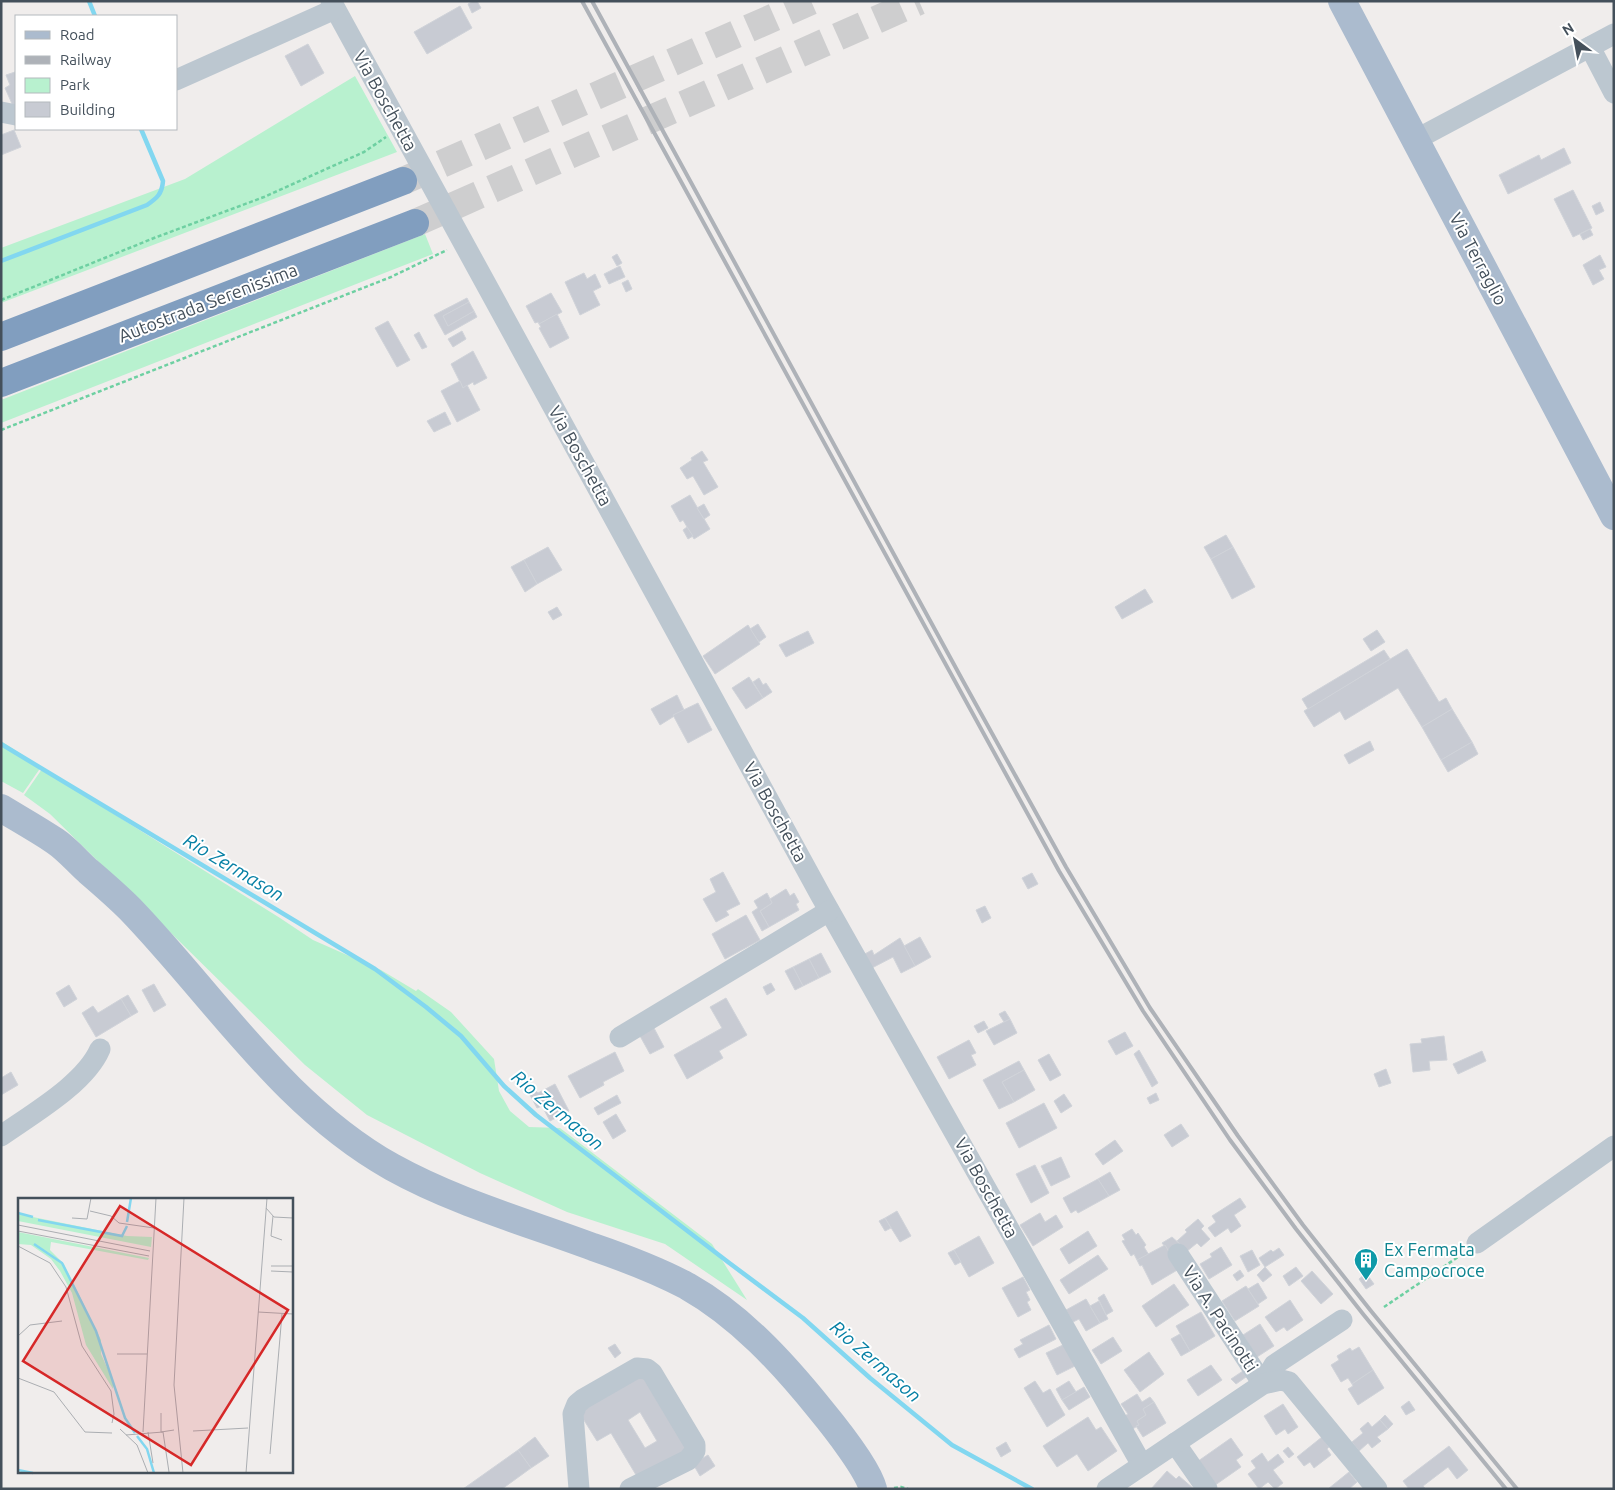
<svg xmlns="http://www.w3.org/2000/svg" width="1615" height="1490" viewBox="0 0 1615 1490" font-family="Ubuntu,sans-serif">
<rect width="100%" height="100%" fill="#f0edec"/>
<g fill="#b8f1cf">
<polygon points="355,76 397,152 1,303 1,248 185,179"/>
<polygon points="425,234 433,254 1,423 1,400"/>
<polygon points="1,741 41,767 23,793 1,781"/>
<polygon points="42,769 280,918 313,940 381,970 416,991 418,989 451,1012 494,1059 499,1091 510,1111 529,1127 560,1128 712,1244 747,1300 665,1244 567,1212 480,1173 367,1115 305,1065 50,814 24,795"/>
</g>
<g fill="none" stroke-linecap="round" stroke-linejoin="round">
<g stroke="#82d7f0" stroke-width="4.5">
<polyline points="89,1 95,16"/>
<path d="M1,261L147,205C157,198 162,194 163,181L141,129"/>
<polyline points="1,744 375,969 426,1007 461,1036 504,1086 536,1115 728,1262 803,1318 870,1378 952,1445 1032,1489"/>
</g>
</g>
<g fill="#c8cbd3" stroke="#d0d3d9" fill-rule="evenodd">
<polygon points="473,1 477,1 481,8 472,13 468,4"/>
<polygon points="460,6 472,28 427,54 414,32"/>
<polygon points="308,44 324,73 301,86 285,56"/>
<polygon points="15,72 16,76 16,105 13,106 5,88 10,85 6,75"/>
<polygon points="14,130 21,147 1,155 1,135"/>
<polygon points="1564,148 1571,163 1508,194 1499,175 1539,155 1541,160"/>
<polygon points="1573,190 1592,228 1573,237 1554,199"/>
<polygon points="1600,202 1604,211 1596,215 1592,206"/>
<polygon points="1590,229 1593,235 1583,240 1580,234"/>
<polygon points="617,254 622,263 617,266 612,257"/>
<polygon points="1600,255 1606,267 1599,270 1604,279 1593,285 1583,265"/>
<polygon points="620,266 625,277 609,284 604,274"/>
<polygon points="584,273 587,279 595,274 601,287 593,291 600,305 580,315 565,282"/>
<polygon points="628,280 632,289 626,292 622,283"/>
<polygon points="551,293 562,312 539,324 538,322 535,323 526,306"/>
<polygon points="467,298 469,302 443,316 448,326 474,311 477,317 445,335 434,315"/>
<polygon points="469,302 474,311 448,326 443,316"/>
<polygon points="557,314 569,338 550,348 539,328 541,327 539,324"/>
<polygon points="388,321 410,360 397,367 375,328"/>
<polygon points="462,331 466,339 453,347 448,339"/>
<polygon points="419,332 427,347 422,349 414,335"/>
<polygon points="473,351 487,378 474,385 473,382 463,388 451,364"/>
<polygon points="460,381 463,388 467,385 480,410 457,422 441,391"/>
<polygon points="445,412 451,424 434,432 427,421"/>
<polygon points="702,451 708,460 703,462 718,487 704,495 693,476 687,479 680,468 692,460 691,458"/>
<polygon points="690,495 710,529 694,539 683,520 680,522 671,506"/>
<polygon points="704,504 710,515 704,519 697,508"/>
<polygon points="687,527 693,536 688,539 683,530"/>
<polygon points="1226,535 1233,547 1211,559 1204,547"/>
<polygon points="548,547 562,570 537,584 524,560"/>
<polygon points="1233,547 1255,587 1232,599 1211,559"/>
<polygon points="524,560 537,584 525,592 511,567"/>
<polygon points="1145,589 1153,602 1122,619 1115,607"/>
<polygon points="557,607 562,615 553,620 548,612"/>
<polygon points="758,624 766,637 759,642 750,629"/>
<polygon points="748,625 760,644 715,674 703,656"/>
<polygon points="1377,630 1385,642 1371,651 1363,639"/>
<polygon points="808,631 814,643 786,657 779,645"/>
<polygon points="1407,649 1439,702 1446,698 1452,709 1422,727 1398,688 1345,720 1340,711 1314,727 1304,711"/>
<polygon points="1384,650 1390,659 1308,709 1302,699"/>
<polygon points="749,677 763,698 746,709 732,688"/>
<polygon points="759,678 763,685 766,683 772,692 763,698 753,682"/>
<polygon points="677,695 684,710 660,725 651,709"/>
<polygon points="698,703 712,730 688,743 673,715"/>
<polygon points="1452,709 1472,742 1441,760 1422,727"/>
<polygon points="1370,741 1374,750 1349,764 1344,755"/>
<polygon points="1472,742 1478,754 1448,772 1441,760"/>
<polygon points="723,872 740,904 726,911 729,915 716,922 703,899 716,892 710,879"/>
<polygon points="1032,873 1038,884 1028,889 1022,878"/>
<polygon points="786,889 790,896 794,893 799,902 796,904 799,910 769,927 760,911 772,903 770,899"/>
<polygon points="767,893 772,903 760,911 769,927 762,931 752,912 758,908 754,901"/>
<polygon points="985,906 991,918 982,923 976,910"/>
<polygon points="746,915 760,940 725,959 712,934"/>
<polygon points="920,937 931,957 915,966 904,946"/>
<polygon points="900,938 915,966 901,973 893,957 870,969 863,955 872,950 874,955"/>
<polygon points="821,953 831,972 819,978 809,959"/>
<polygon points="809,959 819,978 803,986 793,967"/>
<polygon points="793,967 803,986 795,990 785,971"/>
<polygon points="771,983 775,990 767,995 763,987"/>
<polygon points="154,984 166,1005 154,1012 142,990"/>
<polygon points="69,985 77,999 64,1007 56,993"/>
<polygon points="128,995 138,1012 131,1016 121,999"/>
<polygon points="726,998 747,1035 719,1051 723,1058 687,1079 674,1055 722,1028 710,1007"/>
<polygon points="121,999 131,1016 96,1037 82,1013 93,1006 98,1013"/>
<polygon points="1005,1011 1010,1019 1004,1022 999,1014"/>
<polygon points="1010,1019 1017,1033 994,1045 986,1031"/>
<polygon points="984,1021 988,1028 978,1033 974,1026"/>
<polygon points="654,1028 664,1047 650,1054 640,1036"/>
<polygon points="1125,1032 1133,1046 1116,1055 1108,1041"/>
<polygon points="1444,1036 1447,1060 1429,1061 1430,1070 1413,1072 1410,1044 1422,1043 1421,1039"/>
<polygon points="969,1040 976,1053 971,1055 976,1065 949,1079 937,1057"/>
<polygon points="1139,1050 1158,1083 1152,1087 1134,1054"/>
<polygon points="1482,1051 1486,1061 1458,1074 1453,1064"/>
<polygon points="615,1052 624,1071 603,1082 604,1085 580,1098 568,1076"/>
<polygon points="1049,1054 1061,1075 1050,1081 1038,1060"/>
<polygon points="1019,1061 1024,1070 1002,1082 1014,1102 999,1109 983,1080"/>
<polygon points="1386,1069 1391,1083 1379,1087 1374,1074"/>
<polygon points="1024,1070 1035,1090 1014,1102 1002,1082"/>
<polygon points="11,1072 18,1085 1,1095 1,1078"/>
<polygon points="555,1084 569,1111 550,1121 542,1106 537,1108 530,1095 536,1091 538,1093"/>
<polygon points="1156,1093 1159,1100 1150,1104 1147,1098"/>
<polygon points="1064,1094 1072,1106 1061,1113 1054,1101"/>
<polygon points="617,1095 621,1103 598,1115 594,1108"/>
<polygon points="1044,1103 1057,1128 1019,1148 1006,1123"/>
<polygon points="616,1114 626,1131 613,1139 603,1122"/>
<polygon points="1181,1124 1189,1136 1172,1147 1164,1135"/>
<polygon points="1115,1140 1123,1151 1103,1165 1095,1154"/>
<polygon points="1061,1157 1070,1177 1051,1186 1041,1166"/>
<polygon points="1035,1165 1049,1193 1031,1203 1016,1174"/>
<polygon points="1110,1172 1120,1190 1109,1196 1098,1179"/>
<polygon points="1098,1179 1109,1196 1078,1213 1076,1210 1071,1213 1063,1198"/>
<polygon points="1240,1198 1246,1207 1234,1215 1241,1226 1231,1233 1228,1228 1215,1237 1208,1228 1216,1222 1212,1216"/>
<polygon points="897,1211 911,1236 900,1242 885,1218"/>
<polygon points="1040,1213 1045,1222 1056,1215 1063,1227 1033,1246 1020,1225"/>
<polygon points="885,1218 891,1228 885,1231 879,1221"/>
<polygon points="1198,1219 1204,1226 1201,1229 1210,1239 1201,1247 1197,1243 1186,1252 1177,1241 1187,1232 1185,1230"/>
<polygon points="1132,1229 1136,1235 1138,1233 1146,1245 1144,1247 1149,1255 1137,1260 1134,1254 1131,1256 1122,1241 1125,1240 1122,1235"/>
<polygon points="1088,1231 1097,1246 1069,1264 1060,1249"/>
<polygon points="979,1236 994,1263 969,1277 954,1250"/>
<polygon points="1172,1237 1181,1245 1169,1252 1162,1243"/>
<polygon points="1165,1245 1179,1269 1152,1285 1142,1265 1140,1266 1137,1260"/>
<polygon points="1221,1247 1232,1265 1209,1279 1200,1264 1212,1257 1210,1254"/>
<polygon points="1279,1248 1284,1255 1265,1267 1259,1258 1271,1250 1273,1252"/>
<polygon points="954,1250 961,1262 955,1265 948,1253"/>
<polygon points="1252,1250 1260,1265 1248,1272 1240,1256"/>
<polygon points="1098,1255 1108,1269 1069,1294 1060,1280"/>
<polygon points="1265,1267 1272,1275 1263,1282 1257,1275"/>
<polygon points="1296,1267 1303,1276 1289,1286 1283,1276"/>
<polygon points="1240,1270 1244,1276 1237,1281 1233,1275"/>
<polygon points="1312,1271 1333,1294 1321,1304 1301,1281"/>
<polygon points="1366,1273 1374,1284 1366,1289 1359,1279"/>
<polygon points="1023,1277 1030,1290 1026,1292 1030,1300 1027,1302 1031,1310 1018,1317 1002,1288"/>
<polygon points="1258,1283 1267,1298 1258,1304 1248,1289"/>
<polygon points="1174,1284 1189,1305 1156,1327 1142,1306"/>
<polygon points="1246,1286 1259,1306 1235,1321 1222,1301"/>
<polygon points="1104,1294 1113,1311 1106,1315 1098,1298"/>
<polygon points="1086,1299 1100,1323 1086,1331 1079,1319 1073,1322 1066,1310"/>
<polygon points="1290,1300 1303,1320 1287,1331 1284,1327 1276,1332 1265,1317"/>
<polygon points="1099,1301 1108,1319 1100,1323 1090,1306"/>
<polygon points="1201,1312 1215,1336 1190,1351 1176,1326"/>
<polygon points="1260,1324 1274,1346 1257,1357 1243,1335"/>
<polygon points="1049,1325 1056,1339 1019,1358 1014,1349 1023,1344 1020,1340"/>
<polygon points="1180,1334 1190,1351 1181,1356 1171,1339"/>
<polygon points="1113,1337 1122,1351 1101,1364 1092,1350"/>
<polygon points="615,1344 621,1353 615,1358 608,1348"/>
<polygon points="1065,1344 1075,1366 1057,1375 1046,1353"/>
<polygon points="1359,1347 1373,1370 1352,1384 1348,1378 1341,1382 1331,1365 1339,1360 1337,1356 1350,1348 1352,1351"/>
<polygon points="1149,1352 1164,1374 1140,1392 1124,1370"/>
<polygon points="1211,1365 1222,1380 1198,1396 1187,1380"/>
<polygon points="1373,1370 1384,1388 1358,1405 1348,1389 1353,1386 1352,1384"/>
<polygon points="1243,1371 1246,1377 1236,1384 1231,1379"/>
<path d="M641,1373L688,1451L639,1480L611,1433L597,1441L582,1417L580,1409ZM640,1412L657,1441L645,1448L628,1420Z"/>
<polygon points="1035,1381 1043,1393 1050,1389 1065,1415 1047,1427 1024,1388"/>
<polygon points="1069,1381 1076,1392 1062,1400 1056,1389"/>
<polygon points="1084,1387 1090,1397 1069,1410 1062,1400"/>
<polygon points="1137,1394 1142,1402 1150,1397 1154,1402 1143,1409 1146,1415 1137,1421 1139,1425 1131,1430 1123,1417 1128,1414 1121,1404"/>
<polygon points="1409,1401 1415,1410 1406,1415 1401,1407"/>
<polygon points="1154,1402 1166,1423 1143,1437 1136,1426 1139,1425 1137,1421 1146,1415 1143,1409"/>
<polygon points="1283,1404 1298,1427 1288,1434 1285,1429 1276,1435 1264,1416"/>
<polygon points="1385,1415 1393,1424 1388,1429 1380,1420"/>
<polygon points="1088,1417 1096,1430 1101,1427 1117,1451 1088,1471 1077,1454 1057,1467 1043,1446"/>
<polygon points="1380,1420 1388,1429 1377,1437 1381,1441 1372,1448 1368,1443 1359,1451 1352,1442 1363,1433 1360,1429 1368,1422 1372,1427"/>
<polygon points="535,1437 549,1456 531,1468 518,1450"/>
<polygon points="1322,1437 1329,1447 1327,1449 1331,1455 1314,1468 1310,1462 1304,1466 1297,1457"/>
<polygon points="1231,1438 1243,1455 1236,1460 1241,1467 1211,1488 1194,1464"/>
<polygon points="1006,1442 1011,1451 1001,1457 996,1448"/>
<polygon points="1449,1446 1468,1470 1457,1479 1448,1467 1423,1486 1426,1489 1409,1489 1403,1481"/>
<polygon points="1288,1447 1294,1454 1289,1458 1283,1451"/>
<polygon points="518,1450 531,1468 502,1489 463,1489"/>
<polygon points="1262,1453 1268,1462 1278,1454 1284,1462 1273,1470 1283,1483 1275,1489 1268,1482 1259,1489 1248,1474 1256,1468 1251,1461"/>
<polygon points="708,1455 715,1466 700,1476 693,1464"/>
<polygon points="1167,1471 1176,1479 1179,1476 1194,1489 1151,1489"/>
<polygon points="1349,1472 1357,1482 1349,1489 1328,1489"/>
</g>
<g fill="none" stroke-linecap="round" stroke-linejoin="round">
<g stroke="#cececf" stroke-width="28" stroke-dasharray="28 14" stroke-linecap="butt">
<polyline points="403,181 811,1"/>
<polyline points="415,223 919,1"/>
</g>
<g stroke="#6ed0a2" stroke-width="2.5" stroke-dasharray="4 2.5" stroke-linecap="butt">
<polyline points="1,300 154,238 264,197 364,152 386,137"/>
<polyline points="1,430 391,277 447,250"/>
<polyline points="1384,1307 1464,1253"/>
<polyline points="894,1488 901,1487 908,1489"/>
</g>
<g stroke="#bcc7d0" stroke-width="21">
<polyline points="331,1 821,896 1142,1465"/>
<polyline points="1590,47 1614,93"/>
<polyline points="176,80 335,9"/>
<polyline points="1,112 16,115"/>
<polyline points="1415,140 1614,34"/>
<polyline points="620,1037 829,911"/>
<path d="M1,1136C32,1114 85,1084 100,1049"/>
<polyline points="1477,1243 1614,1146"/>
<polyline points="1178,1254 1263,1384 1274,1365 1342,1320"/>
<polyline points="1175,1443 1207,1489"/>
<polyline points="579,1489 573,1414 577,1404 583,1399 637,1368 647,1369 652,1373 695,1445 695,1451 688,1460 630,1489"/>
<polyline points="1107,1489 1263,1384 1281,1380 1289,1382 1377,1489"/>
</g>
<g stroke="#abbbce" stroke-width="28">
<polyline points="1342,1 1614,516"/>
<path d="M1,808C19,819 37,829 55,841C67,849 77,861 88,871C102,883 117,896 130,909C215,997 283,1106 392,1167C455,1202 526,1222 593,1247C625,1258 657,1270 687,1286C740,1316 782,1362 820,1409C834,1426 868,1469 873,1489"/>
</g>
<g stroke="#819ebf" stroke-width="28">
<polyline points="1,337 403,181"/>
<polyline points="1,383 415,223"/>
</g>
<g stroke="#aeb2b8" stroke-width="4">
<polyline points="582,1 1059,871 1143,1011 1230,1140 1296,1229 1363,1314 1506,1489"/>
<polyline points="592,1 963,681 1066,867 1150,1008 1238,1136 1303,1225 1371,1311 1517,1489"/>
</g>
</g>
<defs>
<g id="building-pin" transform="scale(1.25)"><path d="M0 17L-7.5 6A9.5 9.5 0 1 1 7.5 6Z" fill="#0f9aa8" stroke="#fff"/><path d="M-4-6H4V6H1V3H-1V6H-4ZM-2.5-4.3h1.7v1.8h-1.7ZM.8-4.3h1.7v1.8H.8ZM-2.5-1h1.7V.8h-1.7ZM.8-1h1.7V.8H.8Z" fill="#fff"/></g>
</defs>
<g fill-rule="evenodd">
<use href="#building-pin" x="1366" y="1260"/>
</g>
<g text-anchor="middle" stroke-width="4" stroke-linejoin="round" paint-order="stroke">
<g font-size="18" fill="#44505b" stroke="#fff">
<text transform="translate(385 101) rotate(61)" y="6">Via Boschetta</text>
<text transform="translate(1478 259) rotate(62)" y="6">Via Terraglio</text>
<text transform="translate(208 303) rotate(-21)" y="6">Autostrada Serenissima</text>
<text transform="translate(580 456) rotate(61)" y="6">Via Boschetta</text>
<text transform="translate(775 812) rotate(61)" y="6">Via Boschetta</text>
<text transform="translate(986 1188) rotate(61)" y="6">Via Boschetta</text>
<text transform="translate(1220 1319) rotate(57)" y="6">Via A. Pacinotti</text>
</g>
<g font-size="18" fill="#0d838f" stroke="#fff" text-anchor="start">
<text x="1384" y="1256">Ex Fermata<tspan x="1384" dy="21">Campocroce</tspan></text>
</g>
<g font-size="19" font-style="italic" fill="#0680a5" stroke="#fff">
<text transform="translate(234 867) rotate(31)" y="7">Rio Zermason</text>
<text transform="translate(558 1110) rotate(40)" y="7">Rio Zermason</text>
<text transform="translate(876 1361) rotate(41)" y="7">Rio Zermason</text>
</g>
</g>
<g transform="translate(18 1198)">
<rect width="275" height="275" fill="#f0edec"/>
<path d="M0,16L109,38L134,39L133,49L0,23ZM0,34L131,60L130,62L33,44L32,52L46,66L83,142V156L95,183V191L68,147L54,95L42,73L33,61L13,47L0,46Z" fill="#b8f1cf"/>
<path fill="none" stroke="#82d7f0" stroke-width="2.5" d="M0,15L15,19M20,22L104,38L109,28M109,24L113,0M16,46L44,65L78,133L107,220L117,235M119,238L129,251L136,275M0,272L15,275"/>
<path fill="none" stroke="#abaeb2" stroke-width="1" d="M248,10L256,19L275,20M72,13L93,18L101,25L136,30M255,18L253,38L264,42M54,20L69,21L73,0M0,27L132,53M0,33L131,58M0,48L32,65L48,89L64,148L93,193L96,216L94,225M253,68H275M253,73L275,74M240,114L275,116M0,138L12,127L44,123M99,156H129M0,180L36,194L67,234L94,235M143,215V234L156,232M102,231L119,247L130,275M175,233L230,230M125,234L138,0M130,234L135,265M108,237L145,234L151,274M252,256L264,116M165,275L156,187L166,0M228,275L249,0"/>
<path fill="#d62828" fill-opacity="0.15" stroke="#d62828" stroke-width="2.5" d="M102,8L270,112L173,267L5,163Z"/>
<rect width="275" height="275" fill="none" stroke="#44505b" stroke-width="2.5"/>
</g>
<rect width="1615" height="1490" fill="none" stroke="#44505b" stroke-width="5"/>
<rect x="15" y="15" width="162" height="115" fill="#ffffff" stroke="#b4b9bd"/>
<rect x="25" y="31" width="25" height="8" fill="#abbbce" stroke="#b4b9bd"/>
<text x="60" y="40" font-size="15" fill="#44505b">Road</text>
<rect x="25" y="56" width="25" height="8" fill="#aeb2b8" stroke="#b4b9bd"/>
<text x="60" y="65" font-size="15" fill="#44505b">Railway</text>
<rect x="25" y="78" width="25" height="15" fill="#b8f1cf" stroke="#b4b9bd"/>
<text x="60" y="90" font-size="15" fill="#44505b">Park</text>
<rect x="25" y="102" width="25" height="15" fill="#c8cbd3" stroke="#b4b9bd"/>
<text x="60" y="115" font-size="15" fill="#44505b">Building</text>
<g transform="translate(1575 40) rotate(328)" stroke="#ffffff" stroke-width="4" paint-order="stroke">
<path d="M0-4L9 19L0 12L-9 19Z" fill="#44505b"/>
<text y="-8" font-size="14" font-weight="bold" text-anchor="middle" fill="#44505b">N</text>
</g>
</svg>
